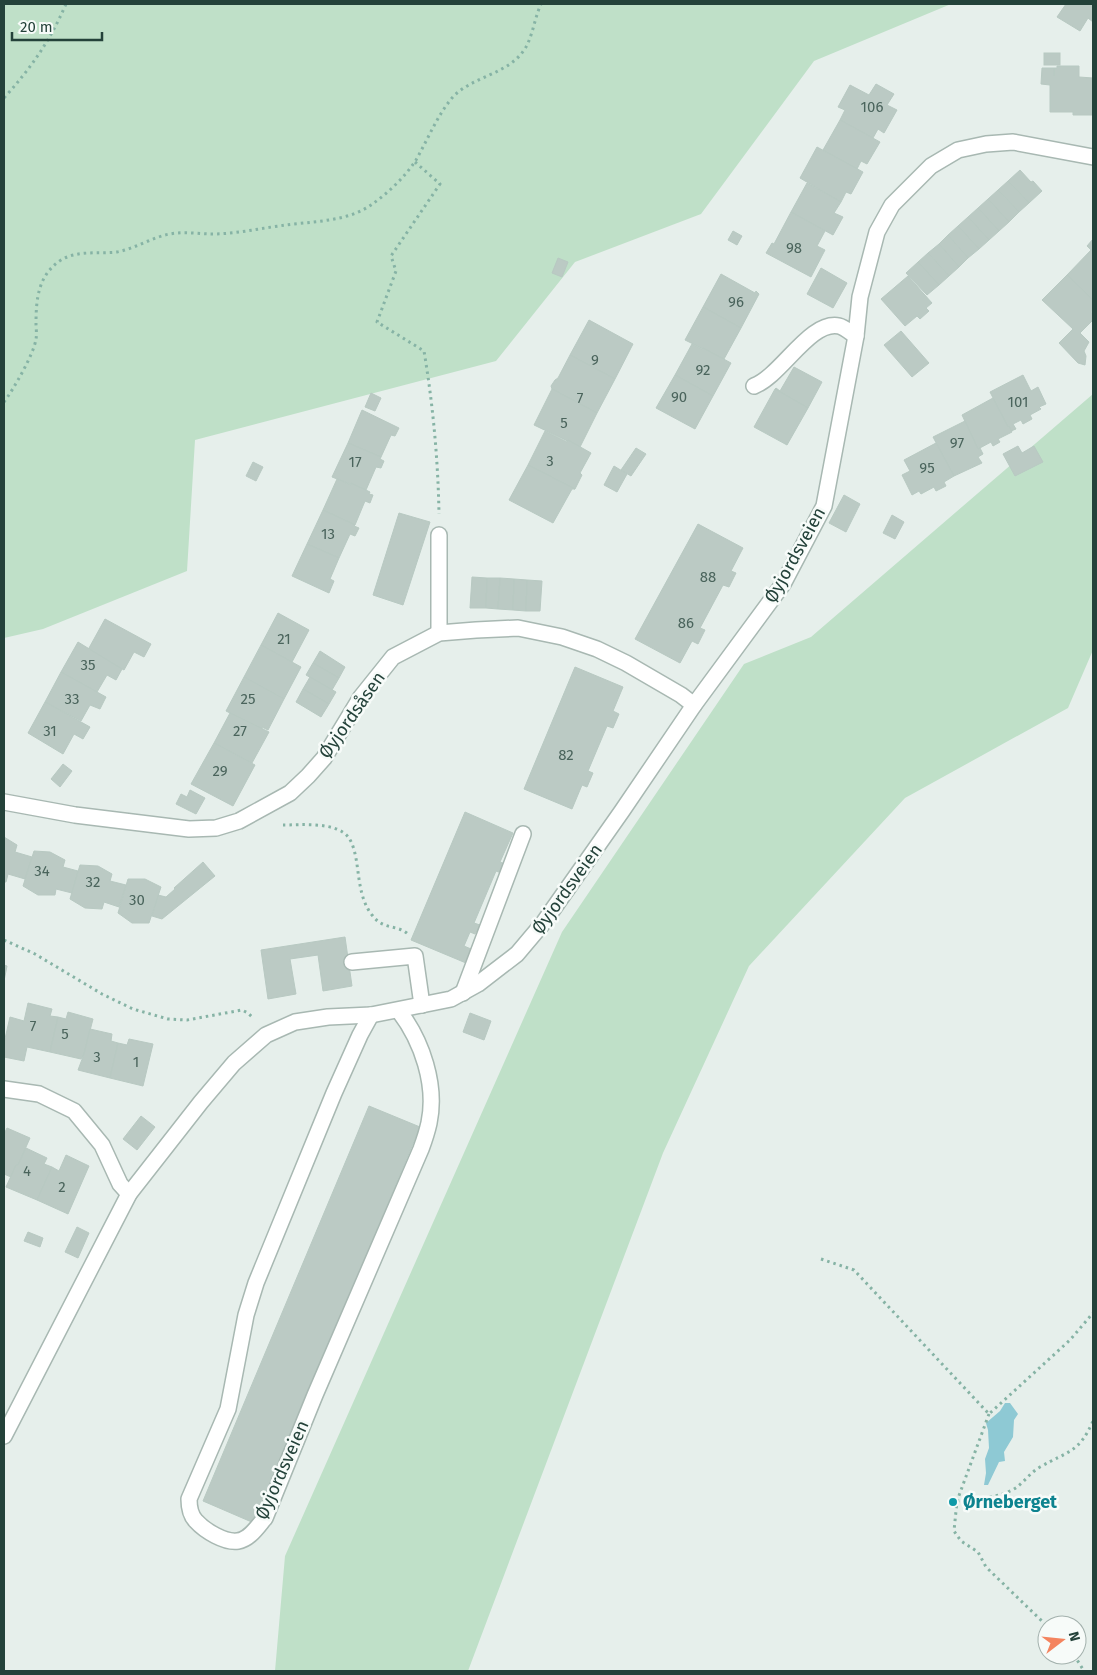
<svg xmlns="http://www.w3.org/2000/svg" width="1097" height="1675" viewBox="0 0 1097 1675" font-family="'Fira Sans',sans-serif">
<rect width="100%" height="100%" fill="#e6efeb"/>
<g fill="#bfe0c8">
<polygon points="4,4 951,4 814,61 701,214 575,262 496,361 195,440 187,571 43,629 4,638"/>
<polygon points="1093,394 1093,650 1068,708 905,798 749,966 663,1153 468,1671 275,1671 285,1556 562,932 744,664 811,637"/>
</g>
<polygon fill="#8ec9d4" points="1005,1403 1010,1403 1018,1414 1014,1420 1013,1437 1004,1452 1005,1461 999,1462 988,1485 984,1485 986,1473 985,1459 989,1448 988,1430 986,1423 1000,1411"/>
<g fill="#bbcac4" stroke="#b8c9c2">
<polygon points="1066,4 1093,4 1093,22 1088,18 1080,31 1057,17"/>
<rect x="1044" y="53" width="16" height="12"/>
<polygon points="1057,66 1079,66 1079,77 1093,78 1093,115 1073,115 1073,112 1050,112 1050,85 1041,84 1042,68 1054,68 1054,76 1054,68 1057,68"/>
<polygon points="876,84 894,94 887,105 897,110 884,133 878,129 873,138 840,120 845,110 838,107 850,85 869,95"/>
<polygon points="840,120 880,142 867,164 861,161 857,169 823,150"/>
<polygon points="817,147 863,172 851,194 846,192 841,202 800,178"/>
<polygon points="1020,170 1031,182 1033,181 1042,191 1029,203 1008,181"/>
<polygon points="1008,181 1029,203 1019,212 998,190"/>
<polygon points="807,183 841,202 834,213 843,217 833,235 791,212"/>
<polygon points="998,190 1019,212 1009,222 988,199"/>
<polygon points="988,199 1009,222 999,231 978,208"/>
<polygon points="978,208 999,231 989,240 968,217"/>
<polygon points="791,212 825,231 817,246 825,250 811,277 766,253 772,243 774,244"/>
<polygon points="968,217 989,240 979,249 958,226"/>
<polygon points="958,226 979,249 968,258 948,235"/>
<polygon points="733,231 742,236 737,245 728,240"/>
<polygon points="948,235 968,258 959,267 939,244"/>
<polygon points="1093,239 1093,250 1091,250 1087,246"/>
<polygon points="939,244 959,267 949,276 928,253"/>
<polygon points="1092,249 1093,250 1093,300 1067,275"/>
<polygon points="928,253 949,276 939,285 918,262"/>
<polygon points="558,258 568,262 562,277 552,273"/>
<polygon points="918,262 939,285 927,295 906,273"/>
<polygon points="821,268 847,283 833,308 807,294"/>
<polygon points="721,274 755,293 756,291 759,294 741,328 703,307"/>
<polygon points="1067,275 1093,300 1093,309 1091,312 1093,315 1093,320 1080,333 1089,342 1084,351 1086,356 1085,365 1078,363 1059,343 1073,329 1042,300"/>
<polygon points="908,276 932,303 926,308 929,311 920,319 917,316 905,326 881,299"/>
<polygon points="703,307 741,328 724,359 685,340"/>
<polygon points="589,320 633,344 615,379 570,355"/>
<polygon points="901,331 929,363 912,377 884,345"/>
<polygon points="692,344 702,349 703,348 731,363 713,396 675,375"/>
<polygon points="570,355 615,379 597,413 552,389 551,386 555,380 558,378"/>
<polygon points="794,367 822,382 808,408 775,389 776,388 780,391"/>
<polygon points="675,375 713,396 695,429 656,408"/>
<polygon points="1023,375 1031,391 1038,387 1046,404 1039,407 1041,409 1030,415 1032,419 1023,424 1021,420 1013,424 1016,429 1011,431 1009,426 1008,427 990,392"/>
<polygon points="552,389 597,413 580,447 534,425"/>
<polygon points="775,389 808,408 787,445 754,427"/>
<polygon points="371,393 381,398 375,411 365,407"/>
<polygon points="993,398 1008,427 1009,426 1012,432 998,439 1000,442 993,446 991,442 978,449 962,415"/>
<polygon points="362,410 399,428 395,436 391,435 381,457 348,443"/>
<polygon points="965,421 978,449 980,448 983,454 978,457 982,463 954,476 933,437"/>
<polygon points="545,431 567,442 568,440 591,453 580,473 582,475 575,489 528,465"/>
<polygon points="348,443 381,457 380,459 384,461 381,468 376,467 366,490 332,477"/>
<polygon points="936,443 954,476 944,482 946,486 936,491 934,487 921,494 919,491 912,495 902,475 910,471 904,460"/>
<polygon points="1018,446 1022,453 1034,446 1043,462 1015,476 1003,454"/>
<polygon points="636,448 646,454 631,476 621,470"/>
<polygon points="253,462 263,467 256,481 246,476"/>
<polygon points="528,465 575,489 572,489 553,523 509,500"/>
<polygon points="614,466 627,474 617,492 604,485"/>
<polygon points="337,479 351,485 351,483 370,492 369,494 373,495 370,503 365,501 355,525 323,510"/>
<polygon points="844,495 860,504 846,532 829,523"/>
<polygon points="323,510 355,525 354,526 359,528 355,536 350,534 339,558 307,544"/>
<polygon points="399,513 430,522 403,605 373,595"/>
<polygon points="892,515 904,522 895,539 883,533"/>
<polygon points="698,524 743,548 731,571 736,573 729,587 723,585 700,628 705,630 698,644 692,641 680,663 635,639"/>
<polygon points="307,544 339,558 330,579 334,581 329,593 292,576"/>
<polygon points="472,577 487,578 486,608 470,608"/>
<polygon points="487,578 500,578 498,609 486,608"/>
<polygon points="500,578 514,579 513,610 498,609"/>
<polygon points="514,579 527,580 526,611 513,610"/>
<polygon points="527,580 542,581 540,611 526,611"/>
<polygon points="278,613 309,630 292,662 261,645"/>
<polygon points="105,619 151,644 144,657 134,652 124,670 95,654 89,648"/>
<polygon points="78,642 122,669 116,680 107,675 97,692 61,672"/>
<polygon points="261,645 301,667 284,699 244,677"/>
<polygon points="320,651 345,667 339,678 313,663"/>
<polygon points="313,663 339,678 332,690 306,675"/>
<polygon points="575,667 623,687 613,711 619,714 613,728 607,726 588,771 593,773 587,787 582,785 572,809 524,789"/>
<polygon points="61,672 106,697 100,709 90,705 81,721 45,702"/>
<polygon points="244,677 284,699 268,730 262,727 262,729 226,711"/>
<polygon points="310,677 336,692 329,704 303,689"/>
<polygon points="303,689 329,704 321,717 296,702"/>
<polygon points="45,702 90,727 83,739 74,734 63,754 28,733"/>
<polygon points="230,713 269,732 252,763 214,743"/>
<polygon points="214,743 255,765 233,806 191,784"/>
<polygon points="63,764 72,771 60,787 51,779"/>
<polygon points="190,790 205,798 196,814 176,804 181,794 187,797"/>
<polygon points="465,812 513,833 500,862 505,864 501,873 496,871 474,923 480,925 475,934 470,932 464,946 471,949 466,963 411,940"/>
<polygon points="4,837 17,845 15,852 32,857 25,879 8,874 6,882 4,882"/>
<polygon points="34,851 50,852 65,860 63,867 78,871 72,893 56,889 55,895 38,895 23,886"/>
<polygon points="203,862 215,876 162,919 152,916 158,895 166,897 175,889 174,888"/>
<polygon points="80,865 98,866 112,874 110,881 126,885 119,907 104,902 102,909 85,908 70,899"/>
<polygon points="128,879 145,879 161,887 149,923 132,923 118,913"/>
<polygon points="345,937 352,986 323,991 318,955 290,959 296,994 268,999 261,950"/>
<polygon points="4,965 7,966 4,981"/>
<polygon points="28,1003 52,1009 50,1016 58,1017 50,1052 27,1047 24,1061 4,1057 4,1043 10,1017 24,1021"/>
<polygon points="68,1012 93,1019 84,1054 81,1059 50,1052 58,1017 66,1019"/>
<polygon points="470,1013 491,1021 484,1040 463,1032"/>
<polygon points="90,1029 112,1034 111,1041 118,1043 110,1078 78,1070 84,1054"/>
<polygon points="129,1039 153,1044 143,1086 110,1078 118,1043 127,1045"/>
<polygon points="369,1106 420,1127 254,1523 203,1501"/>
<polygon points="141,1116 155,1127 137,1150 123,1139"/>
<polygon points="7,1128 30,1138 18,1165 16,1165 11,1177 4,1174 4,1134"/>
<polygon points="26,1148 47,1158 44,1164 52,1167 37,1200 6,1187 16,1165 18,1165"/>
<polygon points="66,1155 89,1166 68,1214 37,1200 52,1167 59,1171"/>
<polygon points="77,1227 89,1233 78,1258 65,1252"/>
<polygon points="28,1232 43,1238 40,1247 24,1241"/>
</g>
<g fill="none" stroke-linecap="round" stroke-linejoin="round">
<g stroke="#a8b8b2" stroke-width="18">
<g id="service">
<path d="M754,386C782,375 810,320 839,326C844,327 851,333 856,336"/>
<polyline points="439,535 439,633"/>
<polyline points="352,962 415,956 422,1005"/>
<polyline points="463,993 523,834"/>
<path d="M371,1015L360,1035L334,1093L256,1283L246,1315L228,1409L189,1499C189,1507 190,1515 196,1521C205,1531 225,1543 238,1541C250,1539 258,1526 265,1518L315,1395L421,1149C424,1141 427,1132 429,1123C437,1085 422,1041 399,1011"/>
</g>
</g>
<g stroke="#a8b8b2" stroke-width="18">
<g id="minor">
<polyline points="4,802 75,815 189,829 216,828 239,821 290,793 308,776 324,758 361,697 393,657 439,633 476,630 518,628 562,637 597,649 626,663 681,695 694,705"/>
<polyline points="4,1089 39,1094 74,1111 102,1145 120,1184 129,1194"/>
</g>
</g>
<g stroke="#a8b8b2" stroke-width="18">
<polyline id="tertiary" points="4,1436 129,1194 201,1102 234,1063 266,1035 295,1022 328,1017 371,1015 451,999 478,984 517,954 544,922 622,811 694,705 783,584 824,506 856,336 860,297 877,232 892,205 931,166 958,150 986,144 1013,142 1093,157"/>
</g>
<g stroke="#86b3a5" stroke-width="3" stroke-dasharray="2.5 4" stroke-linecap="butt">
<path d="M4,98C31,68 50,41 66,4"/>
<path d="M415,162L440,184L391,256L396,271L377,322L424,351C433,405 438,459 439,514"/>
<path d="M4,402C13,390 34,354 36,339C37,334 36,328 36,324C36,299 38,275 61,260C78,250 98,254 117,252C138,248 156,234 178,233C189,232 201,234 212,234C235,234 256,229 279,226C309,221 345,223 371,205C387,194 405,177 416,160C428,139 437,116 452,98C471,76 510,75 526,47C533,34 535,17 541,4"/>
<path d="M283,825C300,825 337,821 349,838C356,849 357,866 359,879C361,892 364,905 372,915C384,931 397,924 408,934"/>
<polyline points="4,940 35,954 102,994 133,1009 168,1019 187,1020 242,1010 248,1013 252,1017"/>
<polyline points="821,1259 854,1270 989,1414 1070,1340 1093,1313"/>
<polyline points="989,1414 957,1501 954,1531 961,1541 978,1552 986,1567 1047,1626"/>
<path d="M957,1501C975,1499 1002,1498 1017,1487C1025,1481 1031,1472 1040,1467C1068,1451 1079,1453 1093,1421"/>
<polyline points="1074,1655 1084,1671"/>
</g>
<use href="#service" stroke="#fff" stroke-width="15"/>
<use href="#minor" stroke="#fff" stroke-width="15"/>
<use href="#tertiary" stroke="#fff" stroke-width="15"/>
</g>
<circle fill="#0f9aa8" stroke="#f7fbf9" stroke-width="2" cx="953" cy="1502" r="5"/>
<g text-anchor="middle" stroke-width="5" stroke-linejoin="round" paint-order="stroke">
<g font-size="15" fill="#4a645c">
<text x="872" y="112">106</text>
<text x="794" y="253">98</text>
<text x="736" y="307">96</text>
<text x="595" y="365">9</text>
<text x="703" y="375">92</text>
<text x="679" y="402">90</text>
<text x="580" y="403">7</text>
<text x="1018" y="407">101</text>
<text x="564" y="428">5</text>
<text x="957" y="448">97</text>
<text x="550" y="466">3</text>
<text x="355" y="467">17</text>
<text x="927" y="473">95</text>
<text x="328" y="539">13</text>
<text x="708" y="582">88</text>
<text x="686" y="628">86</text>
<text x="284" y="644">21</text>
<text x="88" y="670">35</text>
<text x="72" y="704">33</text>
<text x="248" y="704">25</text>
<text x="50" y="736">31</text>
<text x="240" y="736">27</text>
<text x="566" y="760">82</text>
<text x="220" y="776">29</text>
<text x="42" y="876">34</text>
<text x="93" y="887">32</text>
<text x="137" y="905">30</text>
<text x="33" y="1031">7</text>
<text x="65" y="1039">5</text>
<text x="97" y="1062">3</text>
<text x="136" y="1067">1</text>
<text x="27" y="1176">4</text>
<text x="62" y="1192">2</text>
</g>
<g font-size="18" fill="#24423a" stroke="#f7fbf9">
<text transform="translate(795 555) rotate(-61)" y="6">Øyjordsveien</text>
<text transform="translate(352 715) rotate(-55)" y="6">Øyjordsåsen</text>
<text transform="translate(567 889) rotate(-54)" y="6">Øyjordsveien</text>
<text transform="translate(282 1470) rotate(-66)" y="6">Øyjordsveien</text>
</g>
<g font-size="18" font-weight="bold" fill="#0d838f" stroke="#f7fbf9" text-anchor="start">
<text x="963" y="1508">Ørneberget</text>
</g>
</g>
<rect width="1097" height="1675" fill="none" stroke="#24423a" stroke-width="10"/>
<g transform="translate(1062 1640) rotate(74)"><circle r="24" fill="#f7fbf9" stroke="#a3b1ad"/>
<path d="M0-4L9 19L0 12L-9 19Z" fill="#f4845f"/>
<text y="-8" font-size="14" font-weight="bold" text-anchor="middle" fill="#24423a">N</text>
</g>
<path d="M12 32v8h90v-8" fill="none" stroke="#24423a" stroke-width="2.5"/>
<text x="20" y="32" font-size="15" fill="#24423a" stroke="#f7fbf9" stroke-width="4" paint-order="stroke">20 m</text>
</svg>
